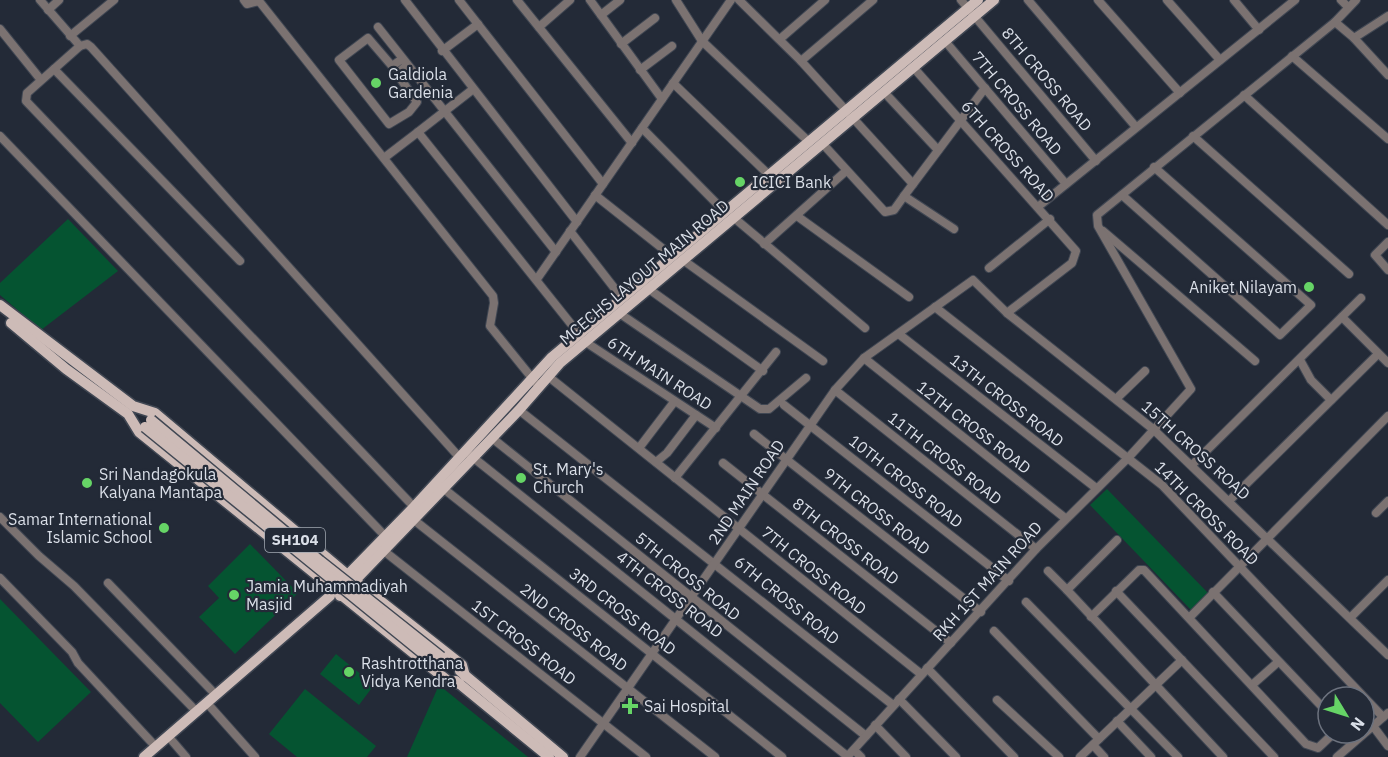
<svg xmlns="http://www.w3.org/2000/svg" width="1388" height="757" viewBox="0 0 1388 757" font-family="'IBM Plex Sans',sans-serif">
<rect width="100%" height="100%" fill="#232a37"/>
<g fill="#055431">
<polygon points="68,219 118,271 41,330 0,295 0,283"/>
<polygon points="1107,489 1208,593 1192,611 1090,505"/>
<polygon points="250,544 298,593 235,654 199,617 219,598 208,586"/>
<polygon points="0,599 91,692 38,742 0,703"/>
<polygon points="336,654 374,685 359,705 320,674"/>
<polygon points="439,685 528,757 407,757"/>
<polygon points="305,689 376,746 367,757 297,757 269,734"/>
</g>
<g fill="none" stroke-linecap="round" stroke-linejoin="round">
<g stroke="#404753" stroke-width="10">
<g id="minor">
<polyline points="40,0 80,46"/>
<polyline points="244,0 247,4 259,1 493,296 494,303 490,326 536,383"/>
<polyline points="405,0 577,222"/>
<polyline points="459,0 603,184"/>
<polyline points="517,0 632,143"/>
<polyline points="590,0 662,99"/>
<polyline points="676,0 702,41 807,140"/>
<polyline points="739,0 801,61 913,184"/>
<polyline points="961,0 1096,161"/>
<polyline points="1028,0 1136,127"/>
<polyline points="1098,0 1180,93"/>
<polyline points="1167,0 1220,60"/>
<polyline points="1234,0 1259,30"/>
<polyline points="1341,0 1348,7"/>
<polyline points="48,10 59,0"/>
<polyline points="601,15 620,0"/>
<polyline points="1335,22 1354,38 1388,16"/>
<polyline points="378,27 556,252"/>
<polyline points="539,27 570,0"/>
<polyline points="0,29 41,80"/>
<polyline points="70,36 114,0"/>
<polyline points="1354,38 1388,75"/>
<polyline points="780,39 825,0"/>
<polyline points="945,41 1066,184"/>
<polyline points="621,44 655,18"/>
<polyline points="442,51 478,24"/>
<polyline points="1292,56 1388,139"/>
<polyline points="402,59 392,66 368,38 339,60 389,124 409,112 417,102 397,74 407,65"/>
<polyline points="801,61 873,0"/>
<polyline points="913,67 1076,251 1072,263 1007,313"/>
<polyline points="54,69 240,261"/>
<polyline points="640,70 672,46"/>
<polyline points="673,83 768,174"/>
<polyline points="884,92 938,150"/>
<polyline points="1244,95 1388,225"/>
<polyline points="642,128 725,212"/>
<polyline points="418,132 472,90"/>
<polyline points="0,136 386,537"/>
<polyline points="1193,136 1349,274"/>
<polyline points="822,143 885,212 894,210 904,196 954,229"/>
<polyline points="384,158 418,132 579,334"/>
<polyline points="595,195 672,256"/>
<polyline points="1122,195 1280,335 1311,305 1154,167"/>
<polyline points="904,196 985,88"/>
<polyline points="1039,206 1295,0"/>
<polyline points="797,216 909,297"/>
<polyline points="733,217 865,328"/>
<polyline points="570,231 622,298"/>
<polyline points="1103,231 1255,361"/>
<polyline points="1388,242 1375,255 1388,270"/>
<polyline points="764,244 846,171"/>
<polyline points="683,260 823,361"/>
<polyline points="989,268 1050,219"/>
<polyline points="537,279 731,0"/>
<polyline points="646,287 763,371"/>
<polyline points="935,307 1162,485 1383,717"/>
<polyline points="619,313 760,409 769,409 806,378"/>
<polyline points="1342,317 1388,363"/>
<polyline points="900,335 1096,488"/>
<polyline points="584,341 716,428"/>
<polyline points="864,358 1065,518"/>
<polyline points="1300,360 1311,380 1331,400"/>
<polyline points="549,377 921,674"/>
<polyline points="835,390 1036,549"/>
<polyline points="1116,399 1145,371"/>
<polyline points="784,405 1009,581"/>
<polyline points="519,410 893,705"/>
<polyline points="754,434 981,612"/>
<polyline points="492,438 866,736"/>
<polyline points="639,448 674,402"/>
<polyline points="470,455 847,756"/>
<polyline points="656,462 667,453 696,415"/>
<polyline points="723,463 951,643"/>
<polyline points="1192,465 1361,298"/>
<polyline points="675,478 776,352"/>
<polyline points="444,489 782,757"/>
<polyline points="1229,501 1378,354"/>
<polyline points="414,507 26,101 27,93 80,46 87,44 91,47 460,458"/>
<polyline points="1376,513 1388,501"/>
<polyline points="0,517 39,556 74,586 197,712"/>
<polyline points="414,520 715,757"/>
<polyline points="1117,540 1067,590 1223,757"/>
<polyline points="384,551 646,757"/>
<polyline points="1048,571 1067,590"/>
<polyline points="0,578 72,652 78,663 156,747"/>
<polyline points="108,583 216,695"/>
<polyline points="1116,591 1274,757"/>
<polyline points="1213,592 1328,713"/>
<polyline points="1026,602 1178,757"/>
<polyline points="1091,617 1139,570 1144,570 1306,744 1318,748 1334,733"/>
<polyline points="1190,617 1388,416"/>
<polyline points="1351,617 1388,580"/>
<polyline points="994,631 1099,739"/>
<polyline points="927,668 1014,757"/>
<polyline points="1252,685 1278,662"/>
<polyline points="899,699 956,757"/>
<polyline points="997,700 1059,757"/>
<polyline points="207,703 255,757"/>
<polyline points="1117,721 1151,757"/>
<polyline points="875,725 906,757"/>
<polyline points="1373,726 1388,746"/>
<polyline points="168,736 186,757"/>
<polyline points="1093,745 1104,757"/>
<polyline points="854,750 861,757"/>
<polyline points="580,757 835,390 864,358 973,280 1007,313 1153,429 1388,655"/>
<polyline points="847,757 1036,549 1128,458 1191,389 1098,226 1097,215 1335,22 1356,0"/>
<polyline points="1080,757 1182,660"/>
<polyline points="1337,757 1388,713"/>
</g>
</g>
<g stroke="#404753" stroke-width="13">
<g id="major">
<polyline points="0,305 133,406 155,413 350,577 462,665 465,676"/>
<polyline points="11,323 66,369 128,414 139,432 448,681 460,684"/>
<polyline points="333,590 414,507 552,357 978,0"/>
<polyline points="340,596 519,410 560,363 994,0"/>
<polyline points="460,671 563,757"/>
<polyline points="456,681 549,757"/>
<polyline points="144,757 330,596"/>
</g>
</g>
<use href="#minor" stroke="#7b7271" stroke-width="8"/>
<use href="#major" stroke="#cdbbb7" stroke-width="10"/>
<g stroke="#404753" stroke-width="13" stroke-linecap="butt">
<g id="major-bridge">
<polyline points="151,420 320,561 441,657"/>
<polyline points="145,427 435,663"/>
</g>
</g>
<use href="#major-bridge" stroke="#cdbbb7" stroke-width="10"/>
</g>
<g fill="#66d466" stroke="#232a37" stroke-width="2">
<circle cx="376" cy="83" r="6"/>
<circle cx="740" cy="182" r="6"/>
<circle cx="1309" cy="287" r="6"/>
<circle cx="521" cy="478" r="6"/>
<circle cx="87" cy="483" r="6"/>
<circle cx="164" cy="528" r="6"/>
<circle cx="234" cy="595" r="6"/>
<circle cx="349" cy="672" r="6"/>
<path d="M627 697h6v6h6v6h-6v6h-6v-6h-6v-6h6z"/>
</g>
<g text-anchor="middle" stroke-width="4.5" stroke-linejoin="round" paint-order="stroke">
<rect fill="#232a37" stroke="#a3a9b3" stroke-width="1.5" x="265" y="528" width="60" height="24" rx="4.5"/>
<g font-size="15" font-weight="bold" fill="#dadfe8">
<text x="295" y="545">SH104</text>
</g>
<g font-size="16" fill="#dadfe8" stroke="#232a37" text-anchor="start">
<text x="388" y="80">Galdiola<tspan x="388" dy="18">Gardenia</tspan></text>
<text x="752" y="188">ICICI Bank</text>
<text x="1297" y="293" text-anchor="end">Aniket Nilayam</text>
<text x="533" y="475">St. Mary's<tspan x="533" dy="18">Church</tspan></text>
<text x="99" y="480">Sri Nandagokula<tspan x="99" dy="18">Kalyana Mantapa</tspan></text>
<text x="152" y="525" text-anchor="end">Samar International<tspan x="152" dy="18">Islamic School</tspan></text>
<text x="246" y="592">Jamia Muhammadiyah<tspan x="246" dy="18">Masjid</tspan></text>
<text x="361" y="669">Rashtrotthana<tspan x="361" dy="18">Vidya Kendra</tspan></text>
<text x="644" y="712">Sai Hospital</text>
</g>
<g font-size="16" fill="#dadfe8" stroke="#232a37">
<text transform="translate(1047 79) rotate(50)" y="6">8TH CROSS ROAD</text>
<text transform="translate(1017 103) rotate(50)" y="6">7TH CROSS ROAD</text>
<text transform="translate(1008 151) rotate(48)" y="6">6TH CROSS ROAD</text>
<text transform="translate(644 272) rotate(-40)" y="6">MCECHS LAYOUT MAIN ROAD</text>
<text transform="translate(660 373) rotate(33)" y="6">6TH MAIN ROAD</text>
<text transform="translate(1007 400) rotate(38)" y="6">13TH CROSS ROAD</text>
<text transform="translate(974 427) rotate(38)" y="6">12TH CROSS ROAD</text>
<text transform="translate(1196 450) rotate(42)" y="6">15TH CROSS ROAD</text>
<text transform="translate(945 458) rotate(38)" y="6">11TH CROSS ROAD</text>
<text transform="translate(906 481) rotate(38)" y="6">10TH CROSS ROAD</text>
<text transform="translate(746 492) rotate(-56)" y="6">2ND MAIN ROAD</text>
<text transform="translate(877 511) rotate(38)" y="6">9TH CROSS ROAD</text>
<text transform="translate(1207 513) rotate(45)" y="6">14TH CROSS ROAD</text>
<text transform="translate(846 541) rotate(38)" y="6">8TH CROSS ROAD</text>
<text transform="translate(814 570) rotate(39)" y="6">7TH CROSS ROAD</text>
<text transform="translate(688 576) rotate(39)" y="6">5TH CROSS ROAD</text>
<text transform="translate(987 581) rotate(-48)" y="6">RKH 1ST MAIN ROAD</text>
<text transform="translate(670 594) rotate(38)" y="6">4TH CROSS ROAD</text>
<text transform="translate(787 600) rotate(39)" y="6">6TH CROSS ROAD</text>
<text transform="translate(623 611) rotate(38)" y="6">3RD CROSS ROAD</text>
<text transform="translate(574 627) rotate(38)" y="6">2ND CROSS ROAD</text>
<text transform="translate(524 642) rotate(38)" y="6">1ST CROSS ROAD</text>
</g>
</g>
<g transform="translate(1346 715) rotate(128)"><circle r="28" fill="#232a37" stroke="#6c727e" stroke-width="1.5"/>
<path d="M0-4.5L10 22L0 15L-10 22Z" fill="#66d466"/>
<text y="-9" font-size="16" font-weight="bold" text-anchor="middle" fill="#dadfe8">N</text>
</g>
</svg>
